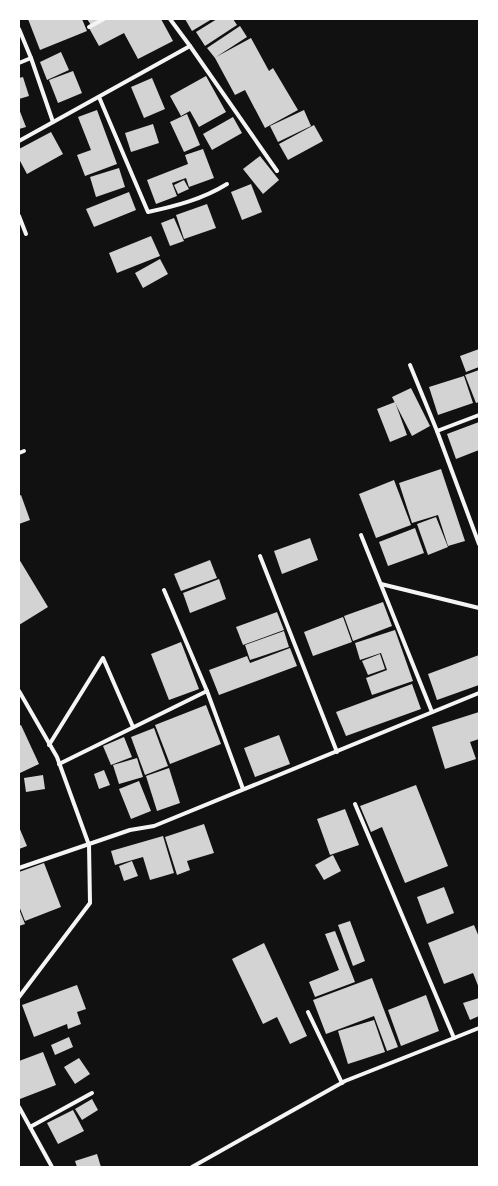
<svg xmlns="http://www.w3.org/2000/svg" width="498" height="1186" viewBox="0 0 498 1186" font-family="Barlow,sans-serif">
<rect width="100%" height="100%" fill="#111"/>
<g fill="#d3d3d3">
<polygon points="28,19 82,19 87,31 40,50"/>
<polygon points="87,19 102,19 91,25"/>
<polygon points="106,19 161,19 173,41 138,59 124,33 99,46 89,28"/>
<polygon points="185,19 212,19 192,31"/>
<polygon points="217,19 233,19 237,25 205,46 196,32"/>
<polygon points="240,26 247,37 216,57 251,38 269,71 273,68 298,110 265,128 245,90 235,95 215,58 207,48"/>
<polygon points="61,52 69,70 47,80 40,62"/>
<polygon points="73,71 82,93 58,103 49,80"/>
<polygon points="206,76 226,112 199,127 190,111 181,116 170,96"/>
<polygon points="23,77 29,96 19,99 19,78"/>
<polygon points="152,78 165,109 144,118 131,87"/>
<polygon points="19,109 26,127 19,129"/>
<polygon points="97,110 117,164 85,176 77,155 91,150 78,117"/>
<polygon points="304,110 311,126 278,142 270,126"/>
<polygon points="187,114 200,145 184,152 170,122"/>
<polygon points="233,117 242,133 212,150 203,134"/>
<polygon points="153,124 159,143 131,152 125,133"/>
<polygon points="314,125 323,141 288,160 279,144"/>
<polygon points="51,132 63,154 27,174 19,159 19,149"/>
<polygon points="203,149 214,178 189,187 186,178 172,183 177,196 156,204 147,180 188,164 185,155"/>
<polygon points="260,156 279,180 263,194 243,169"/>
<polygon points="119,168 125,187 96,197 90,177"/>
<polygon points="184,180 189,189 178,194 174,185"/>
<polygon points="251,184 262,212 242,220 231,192"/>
<polygon points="129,192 136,210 94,227 86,209"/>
<polygon points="207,204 216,228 184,239 176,215"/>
<polygon points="174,218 184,241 170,246 161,223"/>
<polygon points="151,236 160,256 117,273 109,253"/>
<polygon points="160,259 168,274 143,288 135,273"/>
<polygon points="479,349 479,367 466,372 460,356"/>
<polygon points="479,370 479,402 476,403 465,375"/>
<polygon points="464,376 473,403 438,415 429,387"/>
<polygon points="411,388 430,426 412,436 392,397"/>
<polygon points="395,402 407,435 390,442 377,409"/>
<polygon points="479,422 479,450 456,459 447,434"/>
<polygon points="441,469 465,541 448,546 438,515 412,523 399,483"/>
<polygon points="394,480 411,525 376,538 359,494"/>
<polygon points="21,495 30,520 19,524 19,496"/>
<polygon points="436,517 448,547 428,555 417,524"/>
<polygon points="415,528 424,553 388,566 379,542"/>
<polygon points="310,538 318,560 282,574 274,551"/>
<polygon points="19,559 48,607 19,625"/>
<polygon points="210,560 217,578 181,591 174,574"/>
<polygon points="219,579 226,599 190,613 183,593"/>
<polygon points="383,602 392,626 353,641 344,616"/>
<polygon points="277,612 284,630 243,645 236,627"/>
<polygon points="343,617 352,642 313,656 304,632"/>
<polygon points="395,630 413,681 372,695 366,678 387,670 381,653 360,660 355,643"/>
<polygon points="284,631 289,647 250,660 245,645"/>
<polygon points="181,642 199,689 169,700 151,654"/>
<polygon points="290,648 297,666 219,695 209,670 247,656 250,663"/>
<polygon points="380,654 385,669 368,675 362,661"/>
<polygon points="479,655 479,685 437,700 428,674"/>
<polygon points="412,684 421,709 346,736 336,712"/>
<polygon points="206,705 221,744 170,764 155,725"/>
<polygon points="479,712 479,739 470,742 476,759 445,769 432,727"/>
<polygon points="21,725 39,764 20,773 19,770 19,726"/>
<polygon points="154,728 168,766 145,775 131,737"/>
<polygon points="279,735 290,764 255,777 244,748"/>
<polygon points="124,737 132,757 111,765 103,746"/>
<polygon points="137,758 143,777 119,784 113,765"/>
<polygon points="169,768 180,803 157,811 146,776"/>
<polygon points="104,770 110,785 99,789 94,774"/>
<polygon points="43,775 45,789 26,792 24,778"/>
<polygon points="139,781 151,811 131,819 119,789"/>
<polygon points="416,785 448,866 405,883 382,827 371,832 360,806"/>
<polygon points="345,809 359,845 330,855 317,819"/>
<polygon points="204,824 214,853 187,861 190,870 177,875 165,837"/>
<polygon points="19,827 27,846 19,849"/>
<polygon points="163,836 174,873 150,880 143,857 115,865 111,851"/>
<polygon points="333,855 341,871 324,880 315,865"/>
<polygon points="132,861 138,876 124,881 119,866"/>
<polygon points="44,863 61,907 25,921 19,906 19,872"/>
<polygon points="444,887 454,913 427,924 417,897"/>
<polygon points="19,909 25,924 19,926"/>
<polygon points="350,921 365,961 353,966 338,925"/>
<polygon points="474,925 479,937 479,988 473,973 444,984 428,943"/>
<polygon points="335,931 355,982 315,997 309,982 339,970 325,934"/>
<polygon points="264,943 307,1036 290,1044 277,1017 263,1024 232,959"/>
<polygon points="372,978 398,1047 387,1051 374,1016 326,1034 313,1000"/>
<polygon points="77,985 86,1009 77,1012 81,1024 68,1029 67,1024 34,1037 22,1005"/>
<polygon points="426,995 439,1031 401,1046 388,1010"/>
<polygon points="479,998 479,1016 470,1020 463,1003"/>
<polygon points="374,1020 385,1052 348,1064 338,1031"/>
<polygon points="69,1037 73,1047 55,1055 51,1045"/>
<polygon points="43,1052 56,1085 20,1099 19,1095 19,1061"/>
<polygon points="79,1058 90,1074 75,1084 64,1067"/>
<polygon points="92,1099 98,1110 82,1120 75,1109"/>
<polygon points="73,1110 84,1131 58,1144 47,1123"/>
<polygon points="97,1154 101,1167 77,1167 75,1161"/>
</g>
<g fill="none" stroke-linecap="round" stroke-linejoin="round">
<g stroke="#f5f5f5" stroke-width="4">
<polyline points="170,19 190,46"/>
<polyline points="89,27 104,19"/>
<polyline points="19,29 31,58 53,122"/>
<polyline points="19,63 31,58"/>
<path d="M99,97L148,212C176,206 203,199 227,184"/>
<polyline points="19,141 190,46 277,171"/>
<polyline points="19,216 26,234"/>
<polyline points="410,365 437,431"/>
<polyline points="479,415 437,431 479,544"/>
<polyline points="19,453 24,451"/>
<polyline points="361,535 432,712"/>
<polyline points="260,556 337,752"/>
<polyline points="381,584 479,608"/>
<polyline points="164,590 207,691 243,789"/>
<polyline points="19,691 57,757 89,845 90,903 19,997"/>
<polyline points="49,745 103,658 133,727"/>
<polyline points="59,764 207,691"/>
<polyline points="19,868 130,830 154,826 479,693"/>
<polyline points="308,1012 342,1083"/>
<polyline points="454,1038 479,1028"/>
<polyline points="19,1107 52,1167"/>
<polyline points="30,1127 92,1093"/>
<polyline points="192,1167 345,1081 454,1038 355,804"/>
</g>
</g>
<rect width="498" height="1186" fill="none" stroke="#ffffff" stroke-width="40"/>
</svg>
